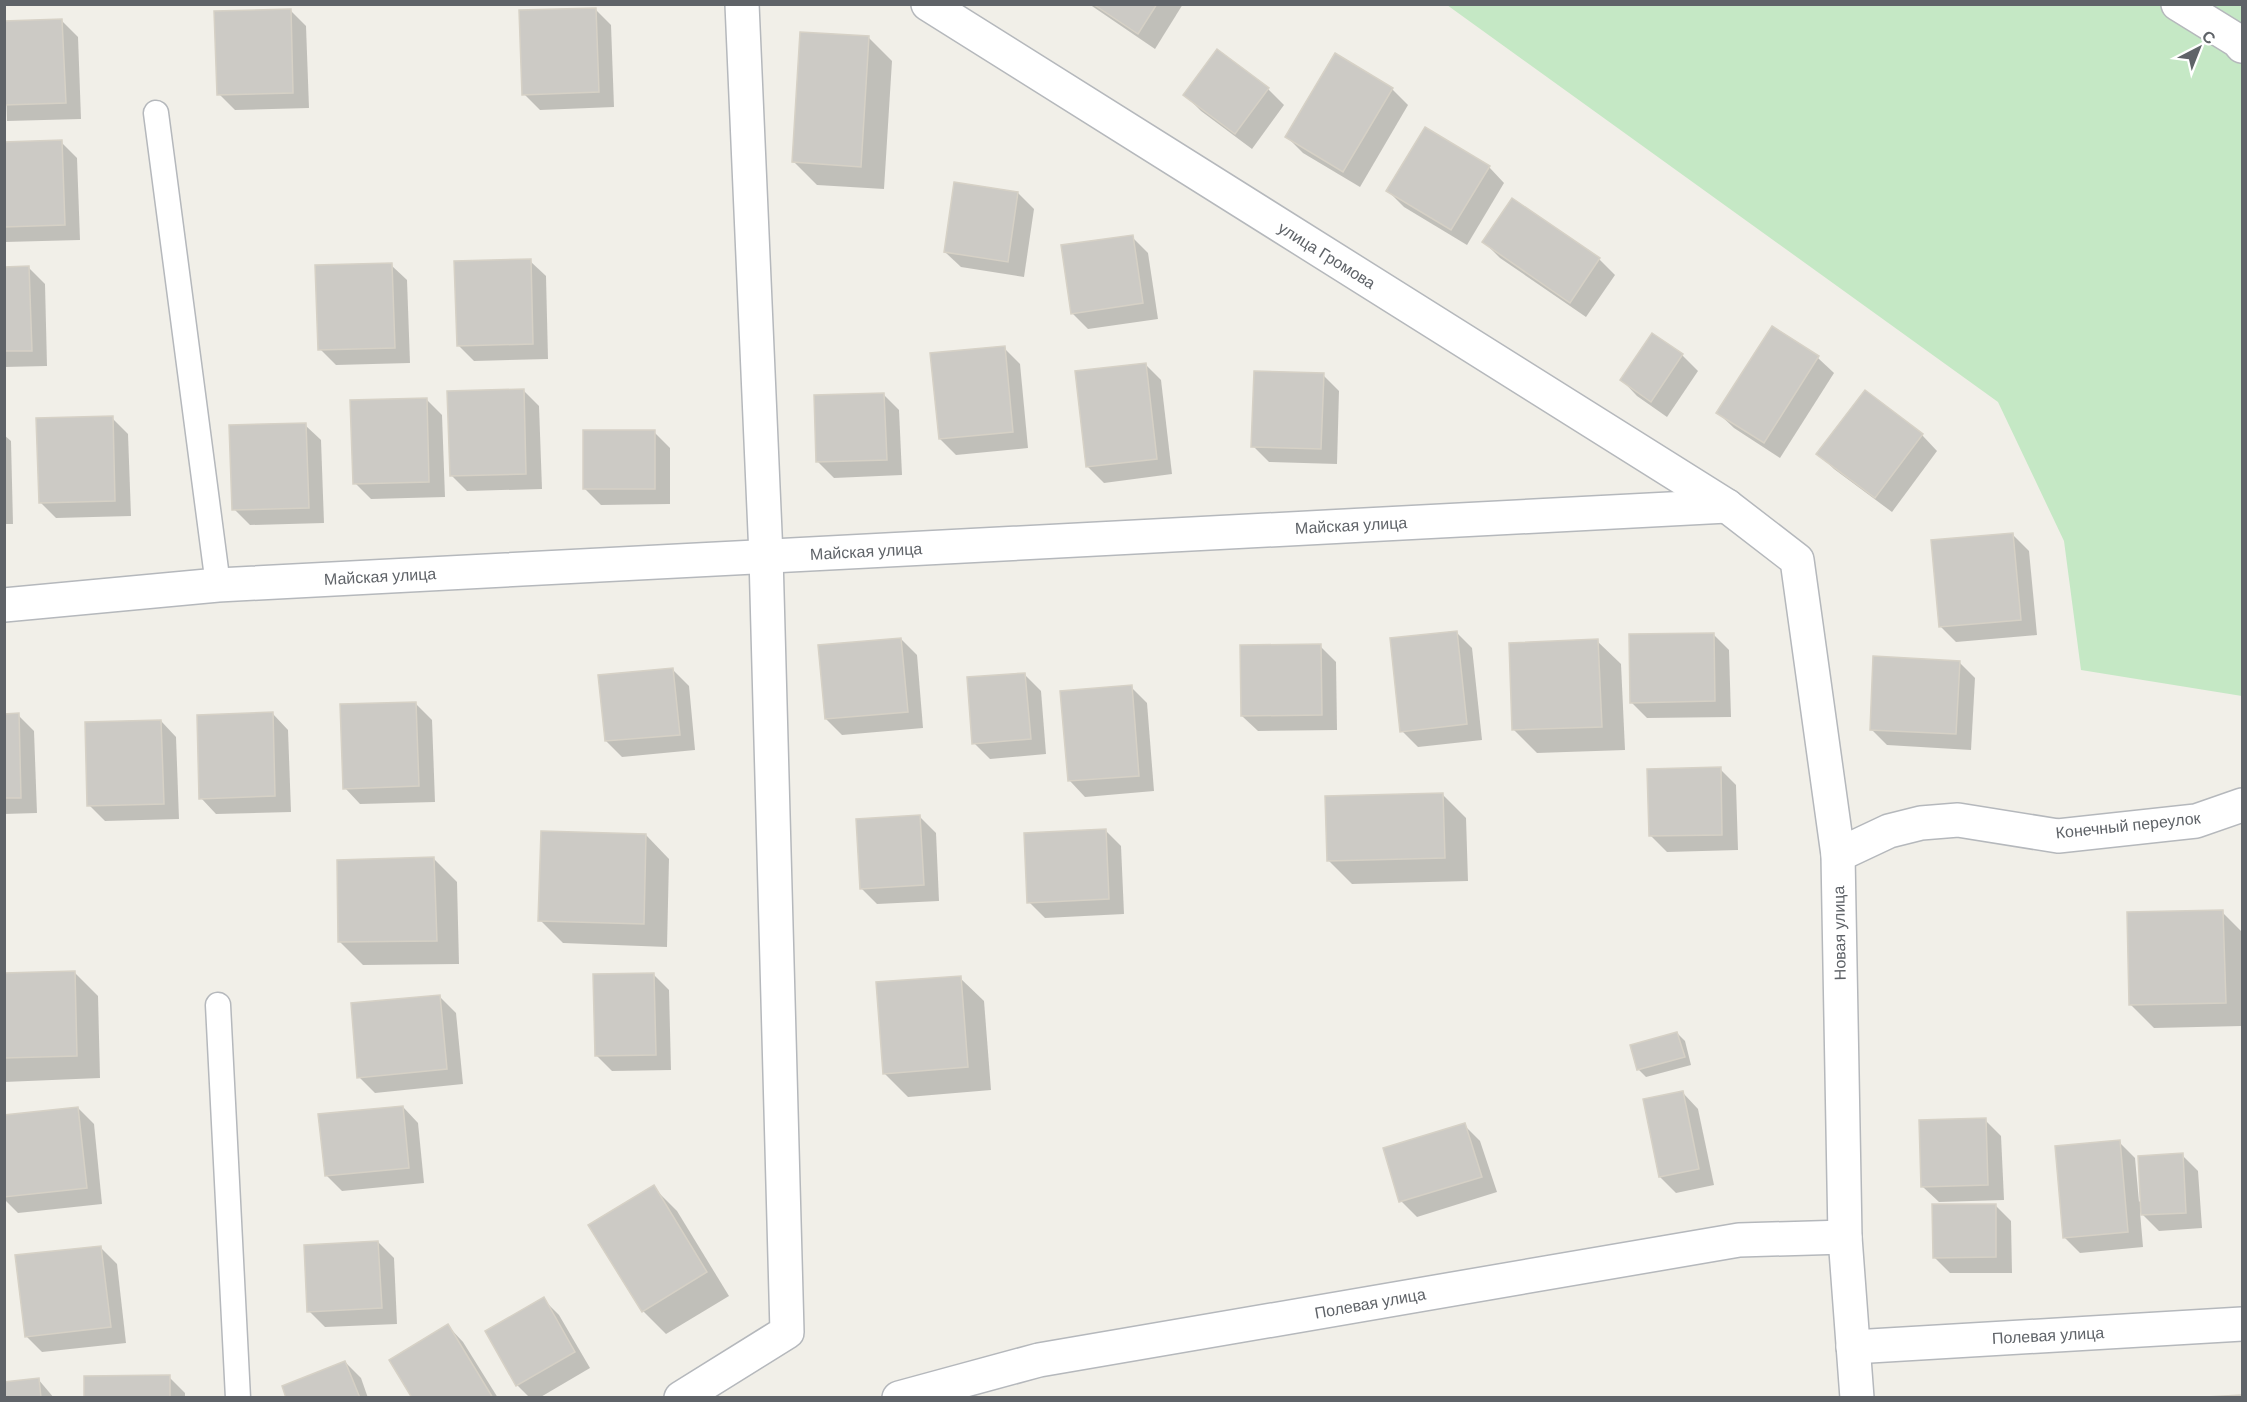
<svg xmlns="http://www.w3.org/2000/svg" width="2247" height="1402" viewBox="0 0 2247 1402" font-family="'DM Sans',sans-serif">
<rect width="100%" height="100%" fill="#f1efe8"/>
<polygon fill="#c5e8c5" points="1447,5 2242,5 2242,696 2081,670 2064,541 1998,402"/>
<g fill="#0003">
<polygon points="1089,4 1183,4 1155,49"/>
<polygon points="595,9 611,25 614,107 540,110 524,94"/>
<polygon points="290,10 306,26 309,108 235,110 219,94"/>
<polygon points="62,21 78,37 81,119 7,121 4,22"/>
<polygon points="869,38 892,61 884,189 817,185 793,161"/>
<polygon points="1336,55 1392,89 1408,105 1360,187 1303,153 1287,137"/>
<polygon points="1268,89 1284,105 1252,149 1201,111 1185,95"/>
<polygon points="61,142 77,158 80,240 5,242 4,143"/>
<polygon points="1489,167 1504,183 1467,245 1404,207 1388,191"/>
<polygon points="1018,193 1034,209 1024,277 961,267 945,252"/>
<polygon points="1132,237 1148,253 1158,319 1088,329 1072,313"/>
<polygon points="1484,242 1599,259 1615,275 1586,317 1500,258"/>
<polygon points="530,261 546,276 548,359 474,361 458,345"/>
<polygon points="391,265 407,280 410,363 336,365 320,349"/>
<polygon points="4,268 29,268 45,284 47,366 4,367"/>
<polygon points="1772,328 1818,358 1834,373 1780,458 1734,428 1718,413"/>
<polygon points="1652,335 1682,355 1698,371 1667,417 1637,396 1622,380"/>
<polygon points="1004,348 1020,364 1028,448 956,455 940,439"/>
<polygon points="1145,364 1161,380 1172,474 1104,483 1088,467"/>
<polygon points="1323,375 1339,391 1337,464 1269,462 1253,446"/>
<polygon points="523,390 539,406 542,489 467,491 451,475"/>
<polygon points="883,394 899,410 902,475 834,478 818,462"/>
<polygon points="426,399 442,415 445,497 371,499 355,483"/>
<polygon points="112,418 128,434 131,516 56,518 40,502"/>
<polygon points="305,425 321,440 324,523 250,525 234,509"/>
<polygon points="654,432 670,448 670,504 601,505 585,489"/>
<polygon points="4,435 11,441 13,524 4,524"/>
<polygon points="1922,435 1937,451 1892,512 1834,469 1818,453"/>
<polygon points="2013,535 2029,551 2037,635 1956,642 1940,626"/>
<polygon points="1456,632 1472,648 1482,740 1418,747 1402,731"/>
<polygon points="1713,634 1729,650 1731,717 1647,718 1631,702"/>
<polygon points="901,639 917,655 923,728 842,735 826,719"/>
<polygon points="1597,641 1621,664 1625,750 1537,753 1514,730"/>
<polygon points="1320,646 1336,662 1337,730 1258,731 1242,716"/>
<polygon points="1959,662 1975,678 1971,750 1887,745 1871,729"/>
<polygon points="673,670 689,686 695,750 622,757 606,741"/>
<polygon points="1025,675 1041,691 1046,754 990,759 974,743"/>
<polygon points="1131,687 1147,703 1154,791 1085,797 1070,781"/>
<polygon points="416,704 432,720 435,802 360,804 345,788"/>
<polygon points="273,714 288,730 291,812 216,814 201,798"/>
<polygon points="4,715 18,715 34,731 37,813 4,814"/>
<polygon points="161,721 176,737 179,819 105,821 89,805"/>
<polygon points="1720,769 1736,785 1738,850 1667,852 1651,836"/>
<polygon points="1443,795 1466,818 1468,881 1352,884 1328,860"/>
<polygon points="920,817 936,833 939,901 877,904 861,888"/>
<polygon points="1105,830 1121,846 1124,914 1045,918 1029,902"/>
<polygon points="646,835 669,859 667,947 563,943 540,920"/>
<polygon points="434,859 457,882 459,964 363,965 340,942"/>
<polygon points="2222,912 2242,932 2242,1026 2154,1028 2130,1004"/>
<polygon points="75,973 98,996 100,1078 4,1082 4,975"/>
<polygon points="653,974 669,990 671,1070 612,1071 596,1055"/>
<polygon points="960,978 984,1001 991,1090 908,1097 884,1073"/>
<polygon points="440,997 456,1013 463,1084 375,1093 359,1077"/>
<polygon points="1677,1033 1685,1041 1691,1065 1646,1077 1638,1069"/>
<polygon points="1683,1093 1698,1109 1714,1185 1676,1193 1660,1177"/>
<polygon points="403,1107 418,1123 424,1183 342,1191 326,1175"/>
<polygon points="78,1108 94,1124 102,1204 18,1213 4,1199 4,1116"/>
<polygon points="1985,1120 2001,1136 2004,1200 1939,1202 1923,1187"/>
<polygon points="1464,1125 1480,1141 1497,1192 1417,1217 1401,1201"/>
<polygon points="2119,1142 2135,1158 2139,1202 2182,1155 2198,1171 2202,1228 2159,1231 2140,1212 2143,1247 2080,1253 2064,1237"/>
<polygon points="653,1187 677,1211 729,1296 666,1334 643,1311"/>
<polygon points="1995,1205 2011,1221 2012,1273 1950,1273 1934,1257"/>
<polygon points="378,1242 394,1258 397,1324 325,1327 309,1311"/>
<polygon points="101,1248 117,1264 126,1343 42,1352 26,1336"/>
<polygon points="543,1299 559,1315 590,1368 539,1398 530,1398 517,1385"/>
<polygon points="448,1326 463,1342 498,1398 414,1398"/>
<polygon points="345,1362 361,1378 368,1398 288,1398"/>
<polygon points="169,1377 185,1393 185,1398 86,1398"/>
<polygon points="38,1379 54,1398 4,1398"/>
</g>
<g fill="#cccac5" stroke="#d6d1c6" stroke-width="1.5">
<polygon points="1093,4 1157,4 1138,34"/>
<polygon points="596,8 599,92 522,95 519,10"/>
<polygon points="291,9 293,93 217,95 214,11"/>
<polygon points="62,19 66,103 4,105 4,21"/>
<polygon points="800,32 869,36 861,167 792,162"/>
<polygon points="1217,49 1269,88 1235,134 1183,95"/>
<polygon points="1335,53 1393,88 1343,172 1285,137"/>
<polygon points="1425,127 1490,166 1451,230 1386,191"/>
<polygon points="62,140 65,225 4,227 4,142"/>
<polygon points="954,182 1018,192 1008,262 944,252"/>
<polygon points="1512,198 1600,258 1570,303 1482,242"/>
<polygon points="1133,235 1143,303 1071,314 1061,245"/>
<polygon points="531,259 533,344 457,346 454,261"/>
<polygon points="392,263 395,348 318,350 315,265"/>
<polygon points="29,266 32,351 4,351 4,267"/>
<polygon points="1772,326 1819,356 1764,443 1716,413"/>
<polygon points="1652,333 1683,354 1651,402 1620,380"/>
<polygon points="1005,346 1013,432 939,439 930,353"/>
<polygon points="1146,363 1157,459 1086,467 1075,371"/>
<polygon points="1254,371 1324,373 1321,449 1251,447"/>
<polygon points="524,389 526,474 450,476 447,391"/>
<polygon points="1865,390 1923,434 1875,498 1816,454"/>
<polygon points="884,393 887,460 816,462 814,395"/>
<polygon points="427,398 429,482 353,484 350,400"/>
<polygon points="113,416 115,501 39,503 36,418"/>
<polygon points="306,423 309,508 232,510 229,425"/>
<rect x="583" y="430" width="72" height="59"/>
<polygon points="2013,533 2021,620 1939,627 1931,540"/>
<polygon points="1457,631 1467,724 1400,732 1390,638"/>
<polygon points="1714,633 1715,701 1630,703 1629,634"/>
<polygon points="901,638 908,712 825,719 818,645"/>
<polygon points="1598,639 1602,727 1512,730 1509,643"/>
<polygon points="1321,644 1322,715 1241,716 1240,645"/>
<polygon points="1873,656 1960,661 1956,734 1870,730"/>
<polygon points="673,668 680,735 605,741 598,675"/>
<polygon points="1025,673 1031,739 972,744 967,677"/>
<polygon points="1132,685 1139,776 1068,781 1060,691"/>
<polygon points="416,702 419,786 343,789 340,704"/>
<polygon points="273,712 275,796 199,799 197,715"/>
<polygon points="19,713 21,798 4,798 4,714"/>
<polygon points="161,720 164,804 87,806 85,722"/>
<polygon points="1721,767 1722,835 1649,836 1647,769"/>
<polygon points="1443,793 1445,858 1327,861 1325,796"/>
<polygon points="920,815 924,885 860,889 856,819"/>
<polygon points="1106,829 1109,899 1027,903 1024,833"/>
<polygon points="541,831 646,834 644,924 538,921"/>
<polygon points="434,857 437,941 338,942 337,860"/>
<polygon points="2223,910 2226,1003 2129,1005 2127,912"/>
<polygon points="75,971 77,1056 4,1058 4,973"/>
<polygon points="654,973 656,1055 595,1056 593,974"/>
<polygon points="961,976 968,1067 883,1074 876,982"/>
<polygon points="440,995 447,1069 357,1078 351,1003"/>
<polygon points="1677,1032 1685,1057 1637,1070 1630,1045"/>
<polygon points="1683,1091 1699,1169 1659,1177 1643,1099"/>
<polygon points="403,1106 409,1168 325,1176 318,1114"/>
<polygon points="78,1107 87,1188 4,1197 4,1115"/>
<polygon points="1986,1118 1988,1185 1921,1187 1919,1120"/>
<polygon points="1465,1123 1482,1177 1399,1202 1383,1148"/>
<polygon points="2120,1140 2128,1232 2063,1238 2055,1146"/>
<polygon points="2183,1153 2186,1213 2141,1215 2138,1156"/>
<polygon points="654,1185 707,1272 642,1312 588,1225"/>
<polygon points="1932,1204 1996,1204 1996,1257 1933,1258"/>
<polygon points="378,1241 382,1308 307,1312 304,1245"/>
<polygon points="101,1246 111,1327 25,1337 15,1255"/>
<polygon points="544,1297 575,1352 516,1386 485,1331"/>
<polygon points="448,1324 493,1398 412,1398 389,1360"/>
<polygon points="345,1361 360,1398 286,1398 282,1386"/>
<polygon points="170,1375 170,1398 84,1398 84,1376"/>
<polygon points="39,1378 41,1398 4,1398 4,1382"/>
<polygon points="2241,1395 2241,1398 2187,1398"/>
</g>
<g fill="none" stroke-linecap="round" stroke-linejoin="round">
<g stroke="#b5b8bc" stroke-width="27">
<g id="lane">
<polyline points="156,113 218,585"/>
<polyline points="218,1005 238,1398"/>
</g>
</g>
<g stroke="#b5b8bc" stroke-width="36">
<g id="street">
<polyline points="928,4 1727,506 1797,560 1838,855 1845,1237 1857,1398"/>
<polyline points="2178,4 2238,41 2242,46"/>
<polyline points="4,605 218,585 1727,506"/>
<polyline points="1838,855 1889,831 1921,823 1958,820 2058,836 2196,821 2242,805"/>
<polyline points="1853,1347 2242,1324"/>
<polyline points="681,1398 787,1332 766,556 742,4"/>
<polyline points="899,1398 1039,1360 1739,1240 1845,1237"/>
</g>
</g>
<use href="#lane" stroke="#fff" stroke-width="24"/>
<use href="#street" stroke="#fff" stroke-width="33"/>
</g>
<g text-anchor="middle" stroke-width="4.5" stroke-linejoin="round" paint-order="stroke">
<g font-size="16" fill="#5f6368" stroke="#fff">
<text transform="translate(1327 255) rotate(32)" y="6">улица Громова</text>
<text transform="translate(1351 525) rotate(-3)" y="6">Майская улица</text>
<text transform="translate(866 551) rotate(-3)" y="6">Майская улица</text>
<text transform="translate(380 576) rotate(-3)" y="6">Майская улица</text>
<text transform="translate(2128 825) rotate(-6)" y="6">Конечный переулок</text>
<text transform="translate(1839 933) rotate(-91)" y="6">Новая улица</text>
<text transform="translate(1370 1303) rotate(-10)" y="6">Полевая улица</text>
<text transform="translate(2048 1335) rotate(-3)" y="6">Полевая улица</text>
</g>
</g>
<rect width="2247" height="1402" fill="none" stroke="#5f6368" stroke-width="12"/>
<g transform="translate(2199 48) rotate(42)" stroke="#ffffff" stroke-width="4.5" paint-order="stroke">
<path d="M0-4.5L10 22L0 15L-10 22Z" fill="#5f6368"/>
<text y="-9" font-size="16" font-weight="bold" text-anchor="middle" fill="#5f6368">С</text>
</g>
</svg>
